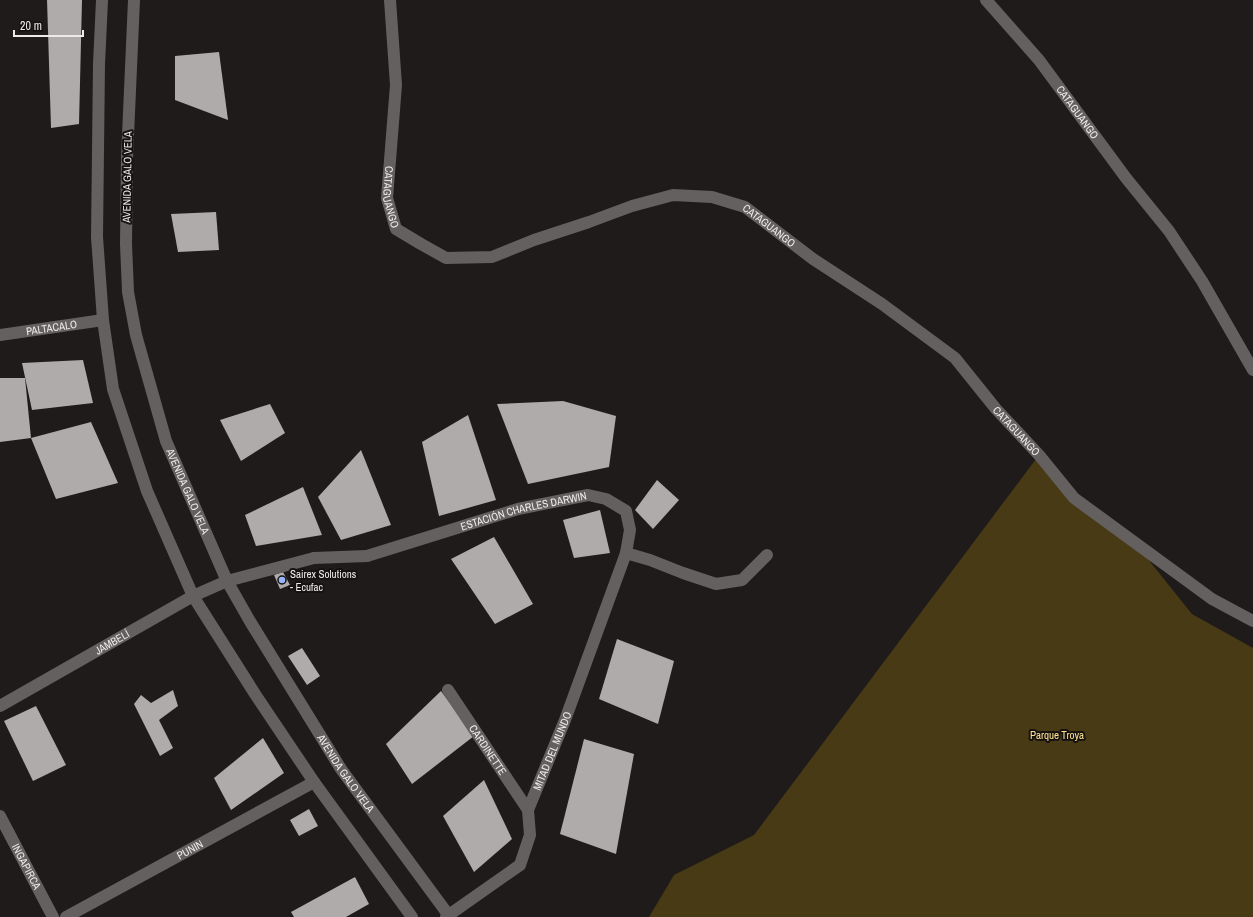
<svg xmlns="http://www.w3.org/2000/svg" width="1253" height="917" viewBox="0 0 1253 917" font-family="'Archivo Narrow',sans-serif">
<rect width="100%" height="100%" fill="#1e1b1a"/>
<polygon fill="#473a15" points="1039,455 1074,498 1135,543 1192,614 1253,648 1253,917 649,917 674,875 754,835"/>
<g fill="#afabab">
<polygon points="47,0 82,0 79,124 51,128"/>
<polygon points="219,52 228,120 175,100 175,56"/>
<polygon points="216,212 219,250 178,252 171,214"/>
<polygon points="83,360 93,403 32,410 22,363"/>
<polygon points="0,378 25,378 31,438 91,422 118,483 56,499 31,438 0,442"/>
<polygon points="563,401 616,416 609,467 528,484 497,404"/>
<polygon points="270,404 285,433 241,461 220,420"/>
<polygon points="468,415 496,500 439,516 422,442"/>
<polygon points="361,450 391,525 341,540 318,497"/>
<polygon points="657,480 679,500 653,529 635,510"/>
<polygon points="303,487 322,535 256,546 245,515"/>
<polygon points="600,510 610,553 574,558 563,520"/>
<polygon points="494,537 533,604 495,624 451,559"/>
<polygon points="283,572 290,585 280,589 274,575"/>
<polygon points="617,639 674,661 658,724 599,699"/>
<polygon points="302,648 320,676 307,685 288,656"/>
<polygon points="173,690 178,706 159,720 173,748 160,756 134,704 141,695 151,703"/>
<polygon points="441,691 474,736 412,784 386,744"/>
<polygon points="36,706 66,765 33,781 4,721"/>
<polygon points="263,738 284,773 231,810 214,778"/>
<polygon points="584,739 634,754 616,854 560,834"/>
<polygon points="484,780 512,839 474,872 443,816"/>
<polygon points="309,809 318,826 299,836 290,820"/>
<polygon points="355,877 369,904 346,917 294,917 291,912"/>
</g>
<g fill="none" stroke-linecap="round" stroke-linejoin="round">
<polyline stroke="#646060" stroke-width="12" points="314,558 367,556"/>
<g stroke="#646060" stroke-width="12">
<path id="s1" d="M0,335L103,320"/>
<path id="s2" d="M367,556L518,509L588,495L606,499L626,511L630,530L626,553L650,560L683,573L716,584L742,580L767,555"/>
<path id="s3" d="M448,690L528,810"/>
<path id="s4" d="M0,706L193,596L227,581L314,558"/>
<path id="s5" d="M0,816L53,917"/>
<path id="s6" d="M66,917L314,782"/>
<path id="s7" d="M446,917L520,865L530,835L528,810L565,720L626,553"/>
</g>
<g stroke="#646060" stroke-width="12">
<path id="s8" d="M390,0L396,85L387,198L396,229L421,244L446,258L492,257L534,240L589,222L632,206L673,195L712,197L745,207L813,259L882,304L955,358L996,409L1039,455L1074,498L1212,599L1253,621"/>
<path id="s9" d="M986,0L1039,60L1126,178L1169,231L1202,281L1253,370"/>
</g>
<g stroke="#646060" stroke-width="12">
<polyline points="102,0 99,64 97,237 103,320 113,389 147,491 193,596 255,694 314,782 412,917"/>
<path id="s10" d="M134,0L127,158L126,244L128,292L136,335L166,441L227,581L251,623L341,769L450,917"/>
</g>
</g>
<circle fill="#99b5fd" stroke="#151211" stroke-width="1.5" cx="282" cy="580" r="4"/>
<g text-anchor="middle" stroke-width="4" stroke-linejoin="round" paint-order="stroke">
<g font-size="11" fill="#edebea" stroke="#151211">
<text dy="4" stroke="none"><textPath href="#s9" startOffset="145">CATAGUANGO</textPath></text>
<text transform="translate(127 177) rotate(-89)" y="4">AVENIDA GALO VELA</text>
<text dy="4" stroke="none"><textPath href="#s8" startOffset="198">CATAGUANGO</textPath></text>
<text dy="4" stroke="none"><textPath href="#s8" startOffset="630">CATAGUANGO</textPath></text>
<text dy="4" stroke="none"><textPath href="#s1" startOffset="52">PALTACALO</textPath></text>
<text dy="4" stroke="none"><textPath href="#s8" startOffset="954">CATAGUANGO</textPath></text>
<text dy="4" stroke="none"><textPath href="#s10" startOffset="501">AVENIDA GALO VELA</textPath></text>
<text dy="4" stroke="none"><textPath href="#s2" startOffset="163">ESTACIÓN CHARLES DARWIN</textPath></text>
<text dy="4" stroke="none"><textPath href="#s4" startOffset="129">JAMBELÍ</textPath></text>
<text dy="4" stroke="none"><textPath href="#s3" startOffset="72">CARDINETTE</textPath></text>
<text dy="4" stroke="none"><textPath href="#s7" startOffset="211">MITAD DEL MUNDO</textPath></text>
<text dy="4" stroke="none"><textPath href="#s10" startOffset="825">AVENIDA GALO VELA</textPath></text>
<text dy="4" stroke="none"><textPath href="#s6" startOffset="141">PUNIN</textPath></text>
<text dy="4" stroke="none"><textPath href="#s5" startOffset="57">INGAPIRCA</textPath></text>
</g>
<g font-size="11" fill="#edebea" stroke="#151211" text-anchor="start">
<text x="290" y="578">Sairex Solutions<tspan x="290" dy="13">- Ecufac</tspan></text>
</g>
<g font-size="11" fill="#ffe08e" stroke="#151211">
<text x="1057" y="739">Parque Troya</text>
</g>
</g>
<path d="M14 30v6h69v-6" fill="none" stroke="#edebea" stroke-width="2"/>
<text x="20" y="30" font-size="12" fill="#edebea" stroke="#151211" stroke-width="3" paint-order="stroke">20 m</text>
</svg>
